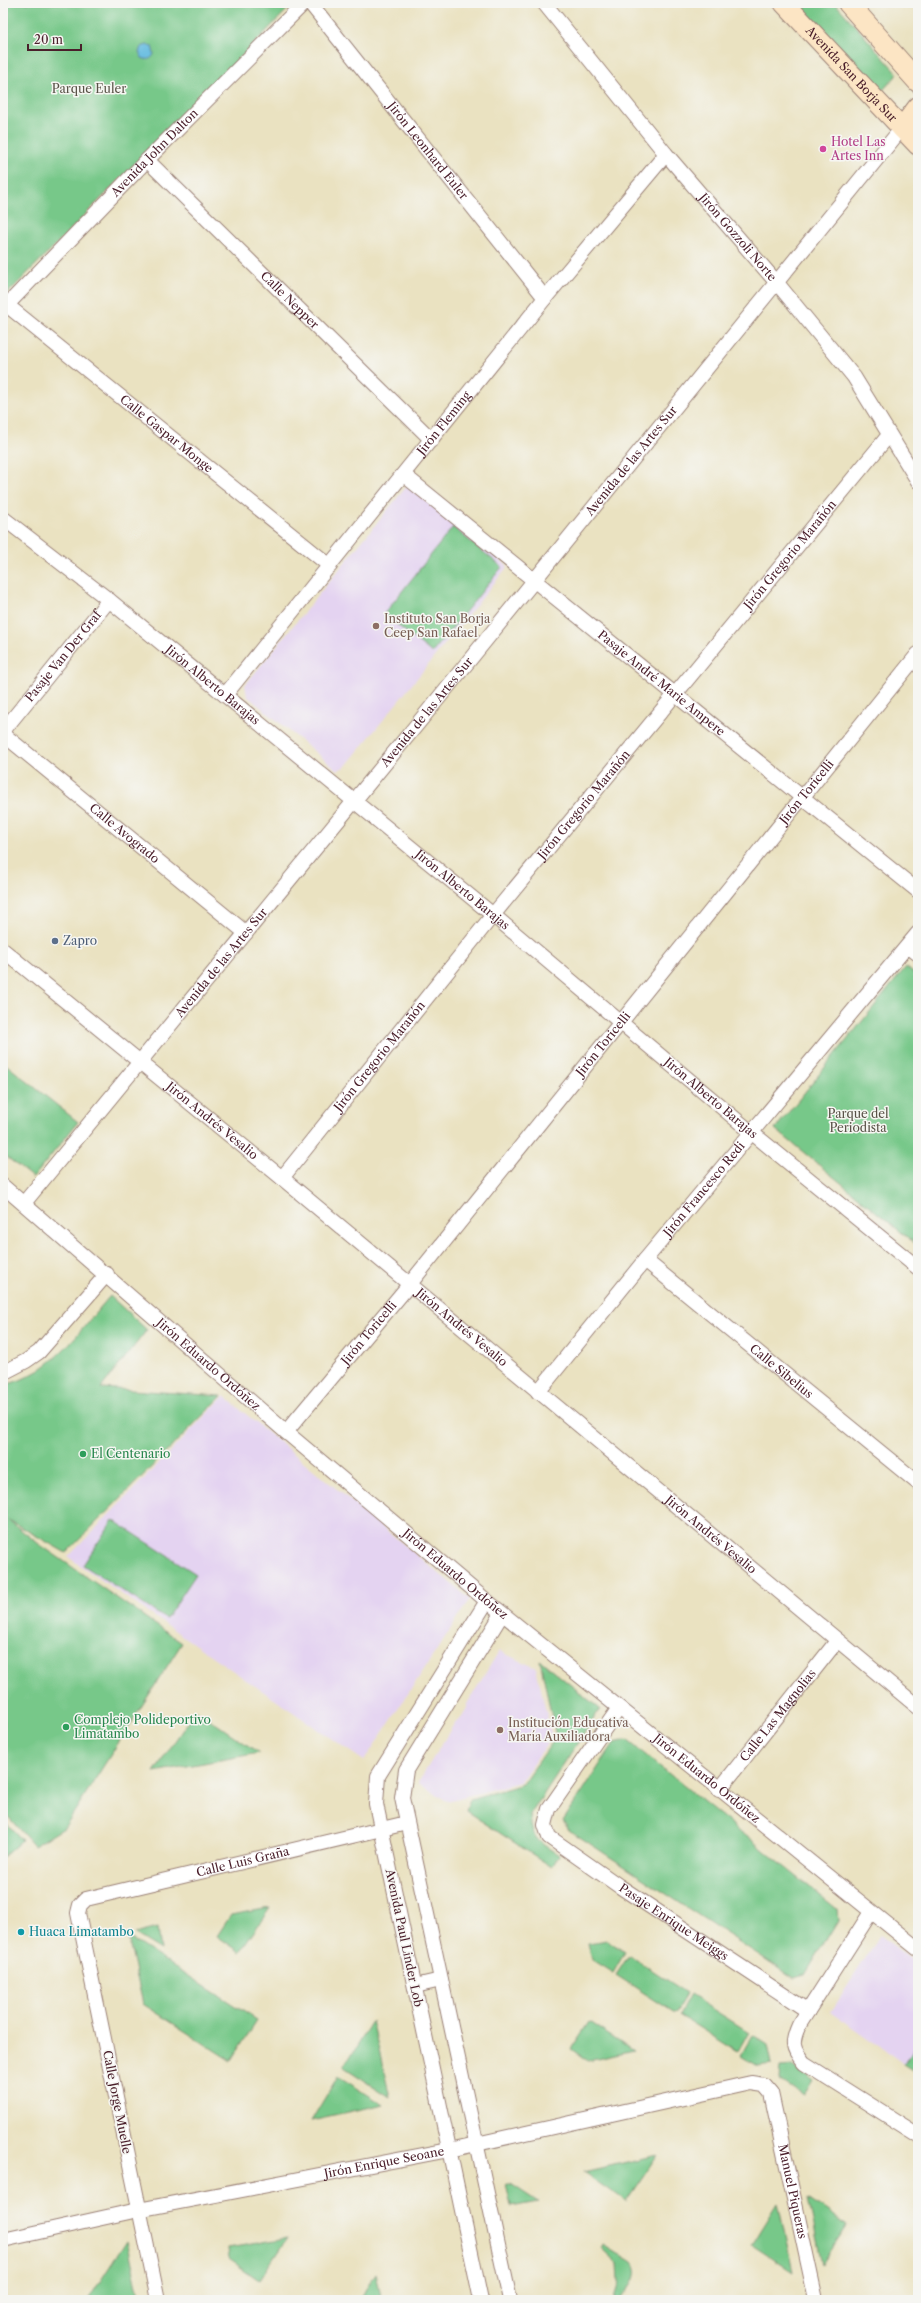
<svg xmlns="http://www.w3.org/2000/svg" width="921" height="2303" viewBox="0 0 921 2303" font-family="'Libre Caslon Text',serif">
<rect width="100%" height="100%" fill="#f6f6f2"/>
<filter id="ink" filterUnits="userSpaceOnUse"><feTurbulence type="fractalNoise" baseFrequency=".025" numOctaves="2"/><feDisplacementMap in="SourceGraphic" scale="8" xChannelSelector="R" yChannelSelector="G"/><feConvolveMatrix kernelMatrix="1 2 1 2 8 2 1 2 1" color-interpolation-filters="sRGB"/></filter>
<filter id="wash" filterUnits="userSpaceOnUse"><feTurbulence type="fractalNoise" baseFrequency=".012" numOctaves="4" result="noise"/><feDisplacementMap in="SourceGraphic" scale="16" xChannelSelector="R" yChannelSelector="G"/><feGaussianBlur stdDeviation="0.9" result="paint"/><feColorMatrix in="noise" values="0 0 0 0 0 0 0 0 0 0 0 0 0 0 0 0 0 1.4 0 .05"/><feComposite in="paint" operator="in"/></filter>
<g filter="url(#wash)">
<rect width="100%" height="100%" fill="#eae2c1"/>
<g fill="#e4d3f1">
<polygon points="407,486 508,566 345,767 337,770 247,696 245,685"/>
<polygon points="224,1396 470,1599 364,1761 68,1557"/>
<polygon points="499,1651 536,1668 552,1737 520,1782 447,1801 418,1783 454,1724 459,1721 467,1708 467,1704"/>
<polygon points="880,1935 918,1965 918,2041 904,2064 831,2012"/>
</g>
<g fill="#77c889" stroke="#60745a">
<polygon points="3,3 294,3 7,294 3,291"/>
<polygon points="795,3 835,3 898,74 880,93"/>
<polygon points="453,527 502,567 432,653 384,614"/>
<polygon points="906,967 918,977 918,1246 775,1129"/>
<polygon points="3,1062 78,1122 33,1178 3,1154"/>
<path d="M110,1296L147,1330L101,1388L222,1396L66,1553L7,1519L39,1544L182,1643L64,1828L34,1846L3,1811V1385C51,1376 80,1330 110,1296Z"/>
<polygon points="113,1520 196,1574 166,1619 83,1565"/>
<path d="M540,1660L600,1709L530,1815C532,1840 539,1842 559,1855L552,1867L466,1811L470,1800L523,1784L556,1737Z"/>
<polygon points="196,1710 259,1753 154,1772"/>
<polygon points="627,1740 837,1909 838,1920 805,1975 794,1978 569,1830 563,1821 614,1743"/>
<polygon points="3,1819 22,1840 3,1857"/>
<polygon points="270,1908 240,1952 217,1936 231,1915"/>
<polygon points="158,1928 161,1950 135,1934"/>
<polygon points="128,1937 257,2020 231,2061 143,2004"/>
<polygon points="607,1940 625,1952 613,1973 592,1960 588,1943"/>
<polygon points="629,1955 687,1993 675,2013 616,1975"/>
<polygon points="690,1995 749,2032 738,2052 679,2015"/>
<polygon points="372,2021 390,2097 344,2067"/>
<polygon points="589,2022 633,2051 588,2061 571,2049"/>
<polygon points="753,2035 768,2045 772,2064 757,2066 741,2056"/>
<polygon points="918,2041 918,2073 904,2064"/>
<polygon points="792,2066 813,2081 804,2096 780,2080 781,2067"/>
<polygon points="338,2076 384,2105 311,2121"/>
<polygon points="658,2155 626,2202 583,2172"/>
<polygon points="506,2184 511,2184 538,2202 511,2207"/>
<polygon points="808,2198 848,2225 822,2264"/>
<polygon points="778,2203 793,2272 752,2245"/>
<polygon points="287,2238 259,2280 229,2259 228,2248"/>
<polygon points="127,2240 140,2300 88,2300"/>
<path d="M603,2244L632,2262C642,2275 627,2289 620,2300L614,2299L619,2283L618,2264L601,2248Z"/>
<polygon points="376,2273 382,2300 359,2300"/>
</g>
<path fill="#63bbe0" stroke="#566d86" d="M147,45L152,46L154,54C152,59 148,61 142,58L139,52L141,47Z"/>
</g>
<g filter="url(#ink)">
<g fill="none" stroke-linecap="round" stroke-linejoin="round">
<g stroke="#9a8076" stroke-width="16">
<g id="street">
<path id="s1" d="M310,3L545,298"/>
<path id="s2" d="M544,3L666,154L777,283L854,377L918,481"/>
<path id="s3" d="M147,160L432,440"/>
<path id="s4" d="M3,302L330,566"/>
<path id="s5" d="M7,305L147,160L304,3"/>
<path id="s6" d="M404,475L918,891"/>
<path id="s7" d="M3,518L109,600L493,915L751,1132L918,1268"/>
<path id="s8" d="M225,695L545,298L666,154"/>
<path id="s9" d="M3,731L109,600"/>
<path id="s10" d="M3,734L246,933"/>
<polyline points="908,946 918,954"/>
<path id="s11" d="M3,950L282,1178L918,1707"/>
<path id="s12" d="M282,1178L493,915L889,435"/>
<path id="s13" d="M3,1186L286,1432L487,1601L918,1949"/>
<path id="s14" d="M24,1203L433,705L902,128"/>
<path id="s15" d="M645,1260L918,1483"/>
<polyline points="3,1373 26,1361 39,1352 107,1274"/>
<path id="s16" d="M538,1392L645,1260L918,933"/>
<path id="s17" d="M286,1432L409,1285L918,654"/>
<polyline points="502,1614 406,1770 402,1798 510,2300"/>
<path id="s18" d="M619,1708L549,1809L545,1825L549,1837L619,1886L808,2011"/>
<path id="s19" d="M719,1790L837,1641"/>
<path d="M871,1912L799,2025C791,2043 792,2048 804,2063L918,2135"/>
<polyline points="415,1986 441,1980"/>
<path id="s20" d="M3,2240L138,2210L454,2149L751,2083L764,2085L771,2093L816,2300"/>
<path id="s21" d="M158,2300L78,1913L80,1905L86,1899L407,1823"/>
<polyline points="481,2300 376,1804 378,1776 487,1601"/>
</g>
</g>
<g stroke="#9a8076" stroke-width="22">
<g id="secondary">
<path id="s22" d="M784,3L918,145"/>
<polyline points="848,3 918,82"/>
<polyline points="902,128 918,107"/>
</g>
</g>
<use href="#street" stroke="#fff" stroke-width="14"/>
<use href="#secondary" stroke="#fce5c4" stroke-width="20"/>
</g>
</g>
<circle fill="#d1479c" stroke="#f6f6f2" stroke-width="1.5" cx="823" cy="149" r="4"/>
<g fill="#8d6e63" stroke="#f6f6f2" stroke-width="1.5">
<circle cx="376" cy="626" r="4"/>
<circle cx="500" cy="1730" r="4"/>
</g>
<circle fill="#5c6f8a" stroke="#f6f6f2" stroke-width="1.5" cx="55" cy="941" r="4"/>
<g fill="#2e9e5b" stroke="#f6f6f2" stroke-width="1.5">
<circle cx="83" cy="1454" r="4"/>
<circle cx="66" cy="1727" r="4"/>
</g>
<circle fill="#0f9aa8" stroke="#f6f6f2" stroke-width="1.5" cx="21" cy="1932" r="4"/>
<g text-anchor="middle" stroke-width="3" stroke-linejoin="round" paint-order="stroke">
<g font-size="12" fill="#4a1f2b" stroke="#f6f6f2">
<text dy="4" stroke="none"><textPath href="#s22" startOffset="98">Avenida San Borja Sur</textPath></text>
<text dy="4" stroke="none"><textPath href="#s1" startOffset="189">Jirón Leonhard Euler</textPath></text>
<text dy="4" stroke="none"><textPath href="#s5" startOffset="212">Avenida John Dalton</textPath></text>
<text dy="4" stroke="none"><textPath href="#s2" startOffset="304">Jirón Gozzoli Norte</textPath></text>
<text dy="4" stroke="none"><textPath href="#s3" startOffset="200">Calle Nepper</textPath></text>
<text dy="4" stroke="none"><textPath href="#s8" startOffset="349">Jirón Fleming</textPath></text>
<text dy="4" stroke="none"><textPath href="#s4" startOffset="210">Calle Gaspar Monge</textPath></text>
<text dy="4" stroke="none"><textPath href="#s14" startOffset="959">Avenida de las Artes Sur</textPath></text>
<text dy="4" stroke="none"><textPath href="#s12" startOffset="804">Jirón Gregorio Marañón</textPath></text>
<text dy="4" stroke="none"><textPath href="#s9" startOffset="96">Pasaje Van Der Graf</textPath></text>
<text dy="4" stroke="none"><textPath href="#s6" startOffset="331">Pasaje André Marie Ampere</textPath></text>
<text dy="4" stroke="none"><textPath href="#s7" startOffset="268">Jirón Alberto Barajas</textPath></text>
<text dy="4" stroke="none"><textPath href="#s14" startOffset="635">Avenida de las Artes Sur</textPath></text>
<text dy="4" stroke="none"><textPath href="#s17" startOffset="825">Jirón Toricelli</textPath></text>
<text dy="4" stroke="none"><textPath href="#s12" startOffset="480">Jirón Gregorio Marañón</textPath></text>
<text dy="4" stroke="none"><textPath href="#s10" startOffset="157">Calle Avogrado</textPath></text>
<text dy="4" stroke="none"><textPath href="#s7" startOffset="591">Jirón Alberto Barajas</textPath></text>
<text dy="4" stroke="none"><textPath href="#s14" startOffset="311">Avenida de las Artes Sur</textPath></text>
<text dy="4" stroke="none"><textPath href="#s17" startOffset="501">Jirón Toricelli</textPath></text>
<text dy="4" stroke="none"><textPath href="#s12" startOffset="156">Jirón Gregorio Marañón</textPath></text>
<text dy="4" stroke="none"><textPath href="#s7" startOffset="915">Jirón Alberto Barajas</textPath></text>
<text dy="4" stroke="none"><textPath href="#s11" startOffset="270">Jirón Andrés Vesalio</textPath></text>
<text dy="4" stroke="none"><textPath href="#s16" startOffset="262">Jirón Francesco Redi</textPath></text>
<text dy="4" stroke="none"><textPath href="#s11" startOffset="594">Jirón Andrés Vesalio</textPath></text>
<text dy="4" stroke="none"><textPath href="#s17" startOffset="129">Jirón Toricelli</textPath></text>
<text dy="4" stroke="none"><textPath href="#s13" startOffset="272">Jirón Eduardo Ordóñez</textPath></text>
<text dy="4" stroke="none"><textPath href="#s15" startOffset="176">Calle Sibelius</textPath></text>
<text dy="4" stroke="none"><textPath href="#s11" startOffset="918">Jirón Andrés Vesalio</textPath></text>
<text dy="4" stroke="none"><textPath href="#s13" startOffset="596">Jirón Eduardo Ordóñez</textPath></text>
<text dy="4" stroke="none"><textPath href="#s19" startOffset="95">Calle Las Magnolias</textPath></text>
<text dy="4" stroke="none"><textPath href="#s13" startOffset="920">Jirón Eduardo Ordóñez</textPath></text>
<text dy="4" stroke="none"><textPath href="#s21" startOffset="573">Calle Luis Graña</textPath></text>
<text dy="4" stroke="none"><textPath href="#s18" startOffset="303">Pasaje Enrique Meiggs</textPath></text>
<text transform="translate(404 1938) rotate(78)" y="4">Avenida Paul Linder Lob</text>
<text transform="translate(117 2102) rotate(79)" y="4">Calle Jorge Muelle</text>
<text dy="4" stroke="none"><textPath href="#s20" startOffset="389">Jirón Enrique Seoane</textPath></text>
<text dy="4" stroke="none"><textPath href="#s20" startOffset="889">Manuel Piqueras</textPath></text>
</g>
<g font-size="12" fill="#585247" stroke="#f6f6f2">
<text x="89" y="93">Parque Euler</text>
<text x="858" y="1118">Parque del<tspan x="858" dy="14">Periodista</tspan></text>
</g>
<g font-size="12" fill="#b23c85" stroke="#f6f6f2" text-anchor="start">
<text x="831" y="146">Hotel Las<tspan x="831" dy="14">Artes Inn</tspan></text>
</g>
<g font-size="12" fill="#785e54" stroke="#f6f6f2" text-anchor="start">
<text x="384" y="623">Instituto San Borja<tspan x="384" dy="14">Ceep San Rafael</tspan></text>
<text x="508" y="1727">Institución Educativa<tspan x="508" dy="14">María Auxiliadora</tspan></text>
</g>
<g font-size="12" fill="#4e5e75" stroke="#f6f6f2" text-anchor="start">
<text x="63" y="945">Zapro</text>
</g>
<g font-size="12" fill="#27864d" stroke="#f6f6f2" text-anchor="start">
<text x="91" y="1458">El Centenario</text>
<text x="74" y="1724">Complejo Polideportivo<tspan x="74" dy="14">Limatambo</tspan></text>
</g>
<g font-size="12" fill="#0d838f" stroke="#f6f6f2" text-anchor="start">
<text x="29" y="1936">Huaca Limatambo</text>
</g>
</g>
<rect width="921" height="2303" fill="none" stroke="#f6f6f2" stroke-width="16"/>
<path d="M28 44v6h53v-6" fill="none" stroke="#4a1f2b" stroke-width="2"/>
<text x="34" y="44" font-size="12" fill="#4a1f2b" stroke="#f6f6f2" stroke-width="3" paint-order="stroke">20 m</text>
</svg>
